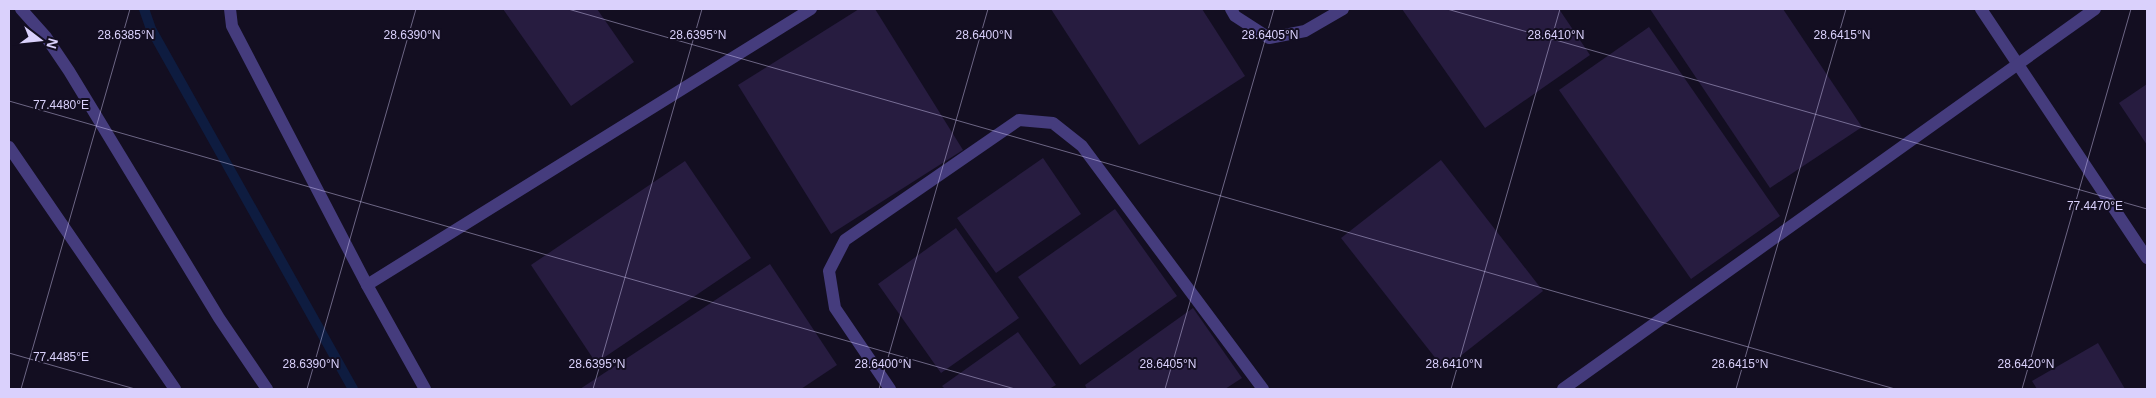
<svg xmlns="http://www.w3.org/2000/svg" width="2156" height="398" viewBox="0 0 2156 398" font-family="Arial,sans-serif">
<rect width="100%" height="100%" fill="#130e21"/>
<g fill="none" stroke-linecap="round" stroke-linejoin="round">
<polyline stroke="#0e1c40" stroke-width="10" points="144,9 151,29 353,389"/>
</g>
<g fill="#271c40">
<polygon points="503,9 597,9 634,62 571,106"/>
<polygon points="859,9 875,9 963,150 831,234 738,85"/>
<polygon points="1051,9 1202,9 1245,76 1139,145"/>
<polygon points="1402,9 1559,9 1590,55 1485,128"/>
<polygon points="1650,9 1783,9 1862,127 1770,188"/>
<polygon points="1649,27 1780,216 1691,279 1559,90"/>
<polygon points="2147,84 2147,145 2119,103"/>
<polygon points="1043,158 1081,214 996,273 957,218"/>
<polygon points="1441,160 1543,291 1444,369 1341,238"/>
<polygon points="685,161 751,258 596,363 531,265"/>
<polygon points="1115,209 1177,296 1080,365 1018,277"/>
<polygon points="956,228 1019,318 941,373 878,284"/>
<polygon points="770,264 837,365 801,389 580,389"/>
<polygon points="1193,308 1242,378 1225,389 1087,389 1085,385"/>
<polygon points="1018,332 1056,385 1049,389 945,389 942,386"/>
<polygon points="2098,343 2125,389 2037,389 2032,381"/>
</g>
<g fill="none" stroke-linecap="round" stroke-linejoin="round">
<g stroke="#453c7d" stroke-width="12">
<polyline points="21,9 46,37 69,71 219,318 267,389"/>
<polyline points="230,9 232,26 367,285 425,389"/>
<polyline points="1231,9 1235,16 1269,38 1305,31 1343,9"/>
<polyline points="1981,9 2147,258"/>
<polyline points="9,147 175,389"/>
<polyline points="367,285 811,9"/>
<polyline points="890,389 835,308 829,271 845,240 1019,120 1053,123 1082,146 1263,389"/>
<polyline points="1563,389 2095,9"/>
</g>
</g>
<path fill="none" stroke="#dad1fc" stroke-width="1" stroke-opacity="0.45" d="M568,9L1895,389M1447,9L2147,209M9,101L1015,389M9,353L135,389M21,389L130,9M307,389L416,9M593,389L702,9M879,389L988,9M1165,389L1274,9M1451,389L1560,9M1736,389L1846,9M2022,389L2131,9"/>
<g font-size="12" text-anchor="middle" fill="#dad1fc" stroke="#130e21" stroke-width="4" stroke-linejoin="round" paint-order="stroke">
<text x="126" y="39">28.6385°N</text>
<text x="412" y="39">28.6390°N</text>
<text x="698" y="39">28.6395°N</text>
<text x="984" y="39">28.6400°N</text>
<text x="1270" y="39">28.6405°N</text>
<text x="1556" y="39">28.6410°N</text>
<text x="1842" y="39">28.6415°N</text>
<text x="61" y="109">77.4480°E</text>
<text x="2095" y="210">77.4470°E</text>
<text x="61" y="361">77.4485°E</text>
<text x="311" y="368">28.6390°N</text>
<text x="883" y="368">28.6400°N</text>
<text x="1168" y="368">28.6405°N</text>
<text x="2026" y="368">28.6420°N</text>
<text x="597" y="368">28.6395°N</text>
<text x="1454" y="368">28.6410°N</text>
<text x="1740" y="368">28.6415°N</text>
</g>
<rect width="2156" height="398" fill="none" stroke="#dad1fc" stroke-width="20"/>
<g transform="translate(40 40) rotate(106)" stroke="#130e21" stroke-width="4" paint-order="stroke">
<path d="M0-4L9 19L0 12L-9 19Z" fill="#dad1fc"/>
<text y="-8" font-size="14" font-weight="bold" text-anchor="middle" fill="#dad1fc">N</text>
</g>
</svg>
